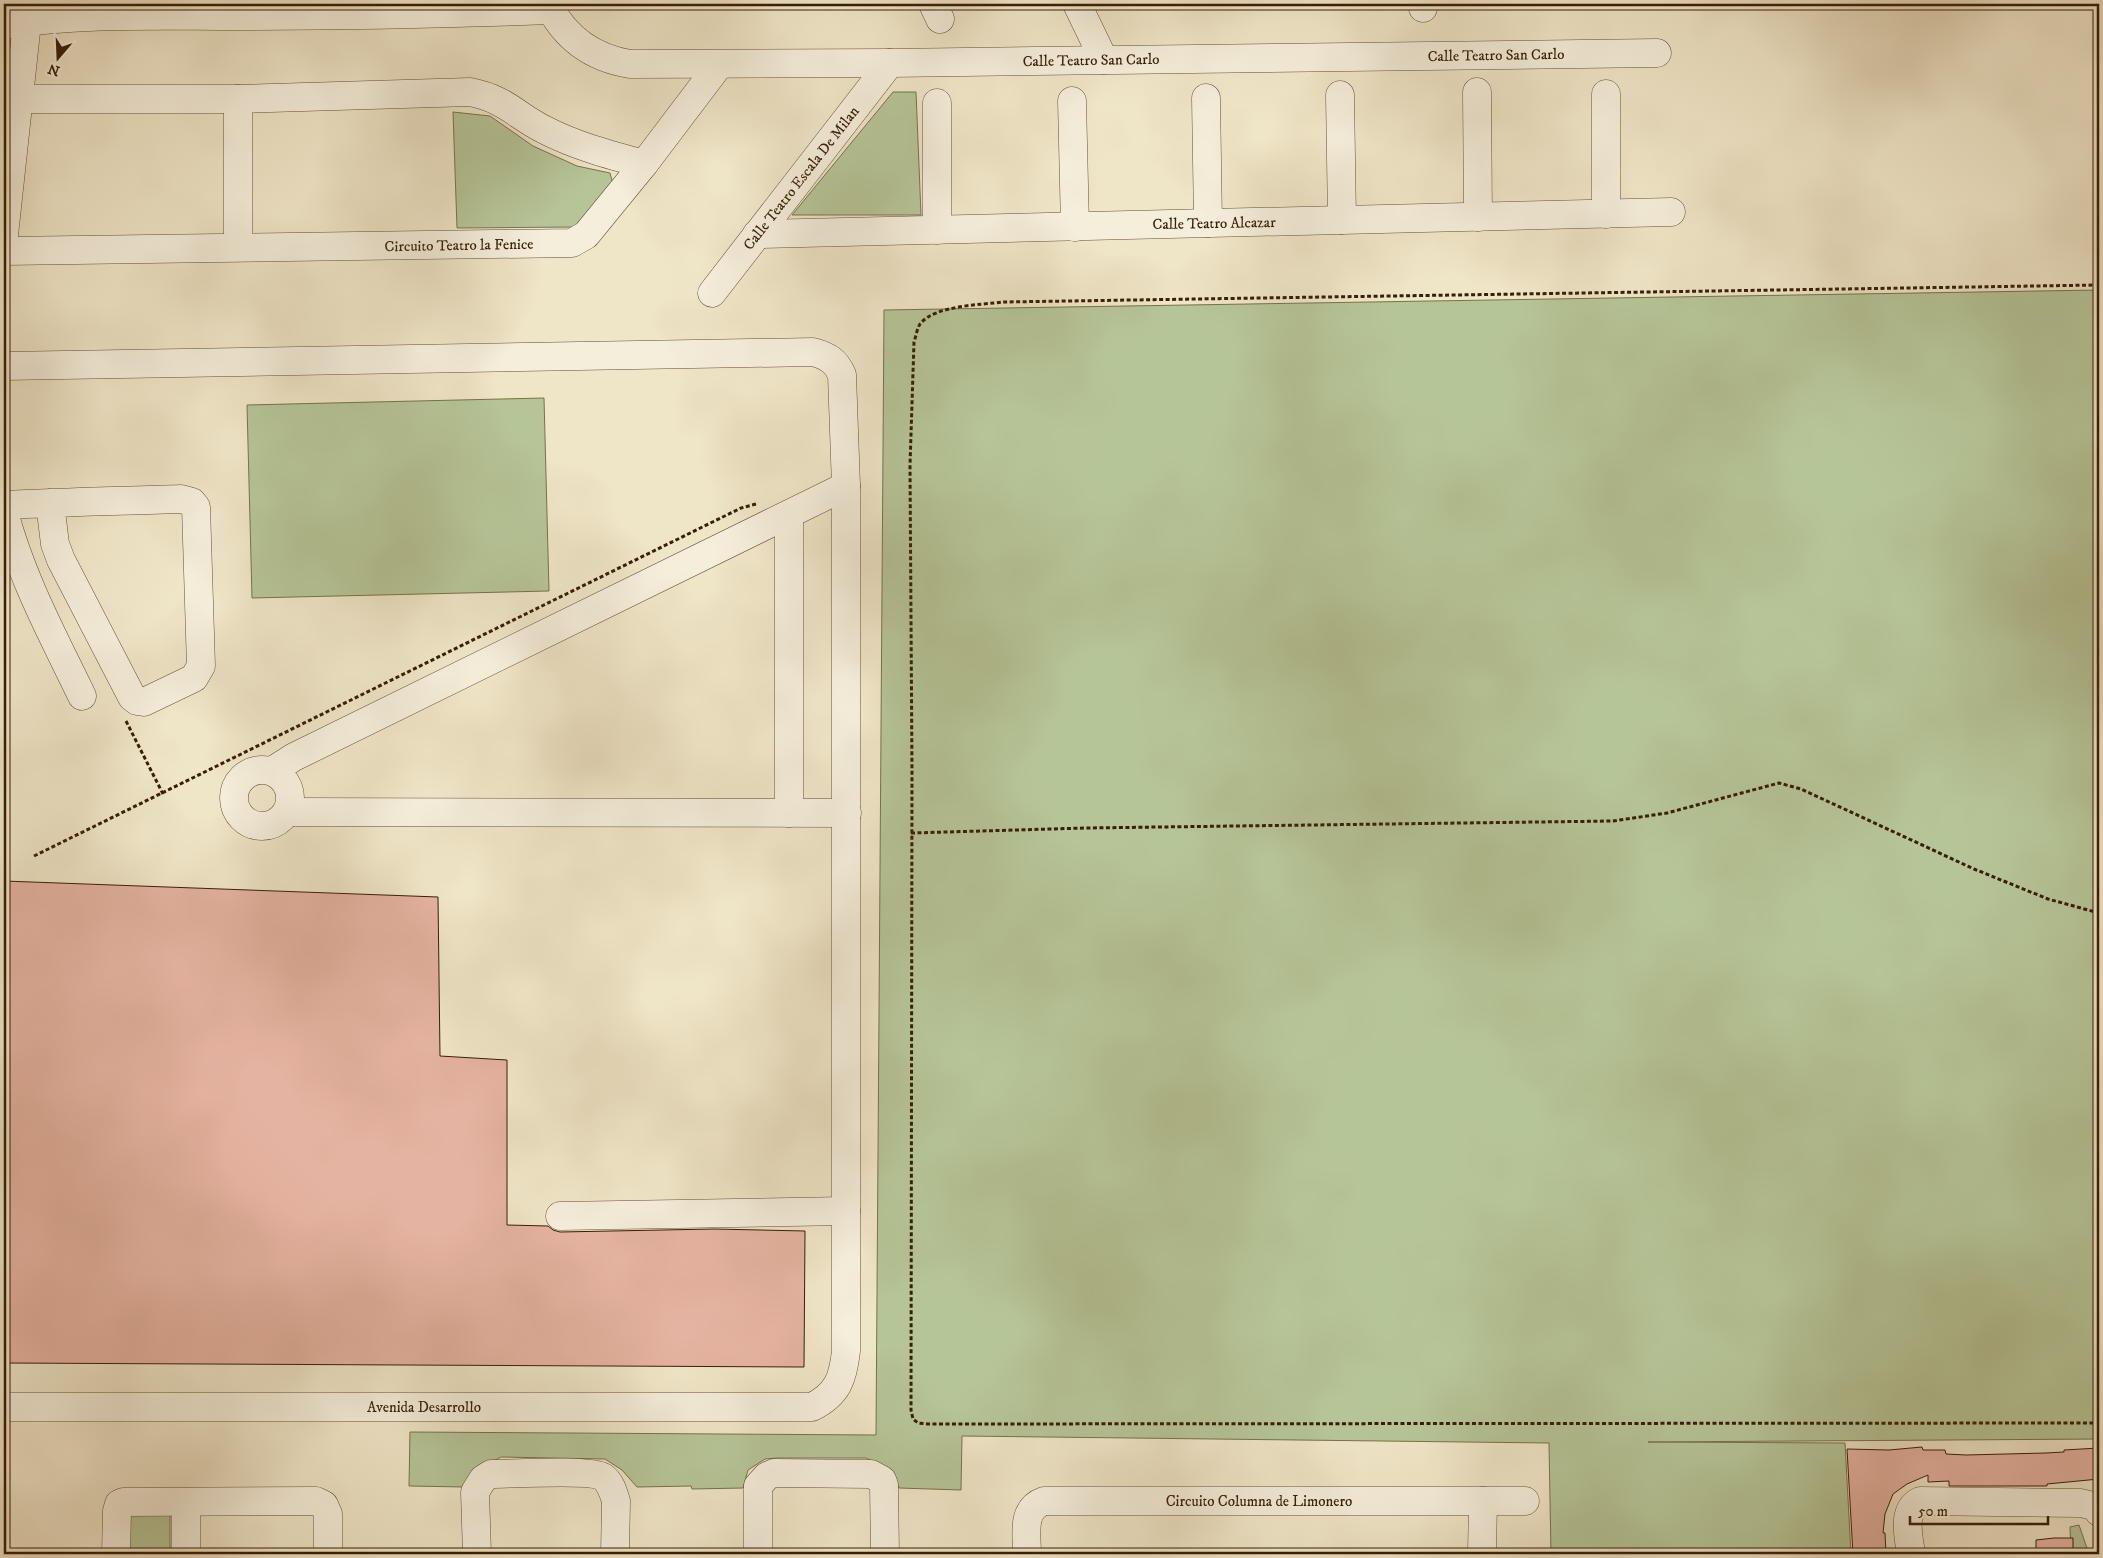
<svg xmlns="http://www.w3.org/2000/svg" width="2103" height="1558" viewBox="0 0 2103 1558" font-family="'IM FELL DW Pica',serif">
<rect width="100%" height="100%" fill="#efe5c7"/>
<filter id="stains"><feTurbulence type="fractalNoise" baseFrequency=".004" numOctaves="4"/><feColorMatrix values="0 0 0 0 .2 0 0 0 0 .09 0 0 0 0 .02 0 0 0 .5 -.17"/></filter>
<radialGradient id="worn" r=".72"><stop offset=".6" stop-color="#630" stop-opacity="0"/><stop offset="1" stop-color="#630" stop-opacity=".3"/></radialGradient>
<g fill="#b6c598" stroke="#77724e">
<polygon points="893,92 916,92 921,215 792,215"/>
<polygon points="453,112 490,116 533,146 577,166 610,173 613,184 575,227 457,228"/>
<polygon points="2099,290 2099,1439 1648,1442 1845,1443 1851,1554 1551,1554 1549,1443 962,1436 961,1490 899,1488 897,1483 872,1461 866,1458 777,1458 765,1459 748,1470 743,1488 692,1489 691,1486 637,1487 622,1470 605,1459 501,1457 480,1468 465,1487 409,1486 410,1432 876,1435 884,310"/>
<polygon points="544,398 549,591 252,598 247,405"/>
<polygon points="129,1514 170,1514 170,1554 130,1554"/>
<polygon points="2079,1525 2089,1554 2071,1554 2070,1527"/>
</g>
<g fill="#e5b3a1" stroke="#381e04">
<polygon points="4,881 438,897 440,1056 507,1060 507,1225 548,1226 553,1230 560,1232 714,1229 805,1231 804,1367 4,1363"/>
<polygon points="1922,1447 1923,1450 1945,1450 1946,1454 1966,1455 2046,1453 2064,1452 2064,1450 2099,1448 2099,1479 2047,1484 2047,1486 1949,1486 1949,1481 1928,1482 1928,1475 1907,1484 1893,1494 1885,1514 1883,1533 1885,1533 1886,1554 1853,1554 1847,1449 1889,1450"/>
<polygon points="2054,1538 2073,1538 2073,1554 2036,1554 2036,1540"/>
</g>
<g fill="none" stroke-linecap="round" stroke-linejoin="round">
<g stroke="#665035" stroke-width="29">
<g id="minor">
<path d="M548,4C565,38 593,58 630,64L890,63L1657,53"/>
<polyline points="933,4 940,19"/>
<polyline points="1077,4 1104,60"/>
<polyline points="1423,4 1423,8"/>
<path d="M4,25C79,13 158,16 234,16C340,16 446,14 551,10"/>
<polyline points="1477,92 1478,217"/>
<polyline points="1606,94 1606,214"/>
<polyline points="1340,95 1342,220"/>
<polyline points="1206,98 1208,223"/>
<path d="M18,99H238L470,92C506,99 515,115 545,130C576,146 610,155 644,164"/>
<polyline points="238,99 238,247"/>
<polyline points="1072,101 1075,227"/>
<polyline points="937,103 937,230"/>
<polyline points="757,234 1671,212"/>
<polyline points="4,235 29,4"/>
<polyline points="4,251 572,243 586,235 644,164 719,65"/>
<polyline points="712,293 890,63"/>
<path d="M4,366L813,352C828,356 836,361 842,375L846,486V1351C843,1378 838,1394 812,1407H4"/>
<path d="M4,505C63,502 122,501 181,499L192,502L196,507L201,666L194,678L144,702L137,701L132,697L61,560L55,544L50,503"/>
<path d="M4,512C21,577 53,636 82,696"/>
<polyline points="789,515 789,813"/>
<circle cx="262" cy="798" r="28"/>
<polyline points="272,771 294,757 846,486"/>
<polyline points="288,812 847,813"/>
<polyline points="560,1216 846,1211"/>
<polyline points="186,1502 186,1554"/>
<polyline points="116,1554 117,1511 119,1504 123,1502 316,1501 324,1505 328,1514 328,1554"/>
<path d="M477,1554L475,1492L483,1479L491,1474C511,1474 590,1469 603,1477C611,1483 613,1492 616,1501L615,1554"/>
<polyline points="758,1554 758,1486 767,1476 774,1473 871,1474 882,1480 884,1485 885,1554"/>
<path d="M1027,1554C1027,1534 1021,1509 1044,1501H1525"/>
<polyline points="1482,1554 1483,1501"/>
<path d="M1911,1554C1909,1537 1901,1511 1920,1501L2081,1503L2097,1507L2099,1512"/>
</g>
</g>
<g stroke="#381e04" stroke-width="3" stroke-dasharray="4 2.5" stroke-linecap="butt">
<path d="M2099,285L1003,302C981,305 935,305 920,324C917,329 916,336 914,342L910,465L912,771L911,1410L913,1419L918,1423L928,1424L2099,1423"/>
<polyline points="126,721 163,794"/>
<polyline points="911,833 1085,828 1613,821 1667,813 1779,783 1801,789 1974,869 2048,899 2099,913"/>
<polyline points="34,856 741,508 756,504"/>
</g>
<use href="#minor" stroke="#f5eedb" stroke-width="28"/>
</g>
<g text-anchor="middle" stroke-width="4" stroke-linejoin="round" paint-order="stroke">
<g font-size="15" fill="#381e04" stroke="#f5eedb">
<text transform="translate(1496 55) rotate(-1)" y="5">Calle Teatro San Carlo</text>
<text transform="translate(1091 60) rotate(-1)" y="5">Calle Teatro San Carlo</text>
<text transform="translate(801 178) rotate(-52)" y="5">Calle Teatro Escala De Milan</text>
<text transform="translate(1214 223) rotate(-1)" y="5">Calle Teatro Alcazar</text>
<text transform="translate(459 245) rotate(-1)" y="5">Circuito Teatro la Fenice</text>
<text x="424" y="1412">Avenida Desarrollo</text>
<text x="1259" y="1506">Circuito Columna de Limonero</text>
</g>
</g>
<rect width="2103" height="1558" fill="none" stroke="#efe5c7" stroke-width="20"/>
<rect x="5" y="5" width="2093" height="1548" fill="none" stroke="#381e04" stroke-width="2.5"/>
<rect x="10" y="10" width="2083" height="1538" fill="none" stroke="#381e04"/>
<g transform="translate(58 58) rotate(199)" stroke="#f5eedb" stroke-width="4" paint-order="stroke">
<path d="M0-4L9 19L0 12L-9 19Z" fill="#381e04"/>
<text y="-8" font-size="14" font-weight="bold" text-anchor="middle" fill="#381e04">N</text>
</g>
<path d="M1910 1516v8h138v-8" fill="none" stroke="#381e04" stroke-width="2.5"/>
<text x="1918" y="1516" font-size="15" fill="#381e04" stroke="#f5eedb" stroke-width="4" paint-order="stroke">50 m</text>
<rect width="100%" height="100%" filter="url(#stains)"/>
<rect width="100%" height="100%" fill="url(#worn)"/>
</svg>
